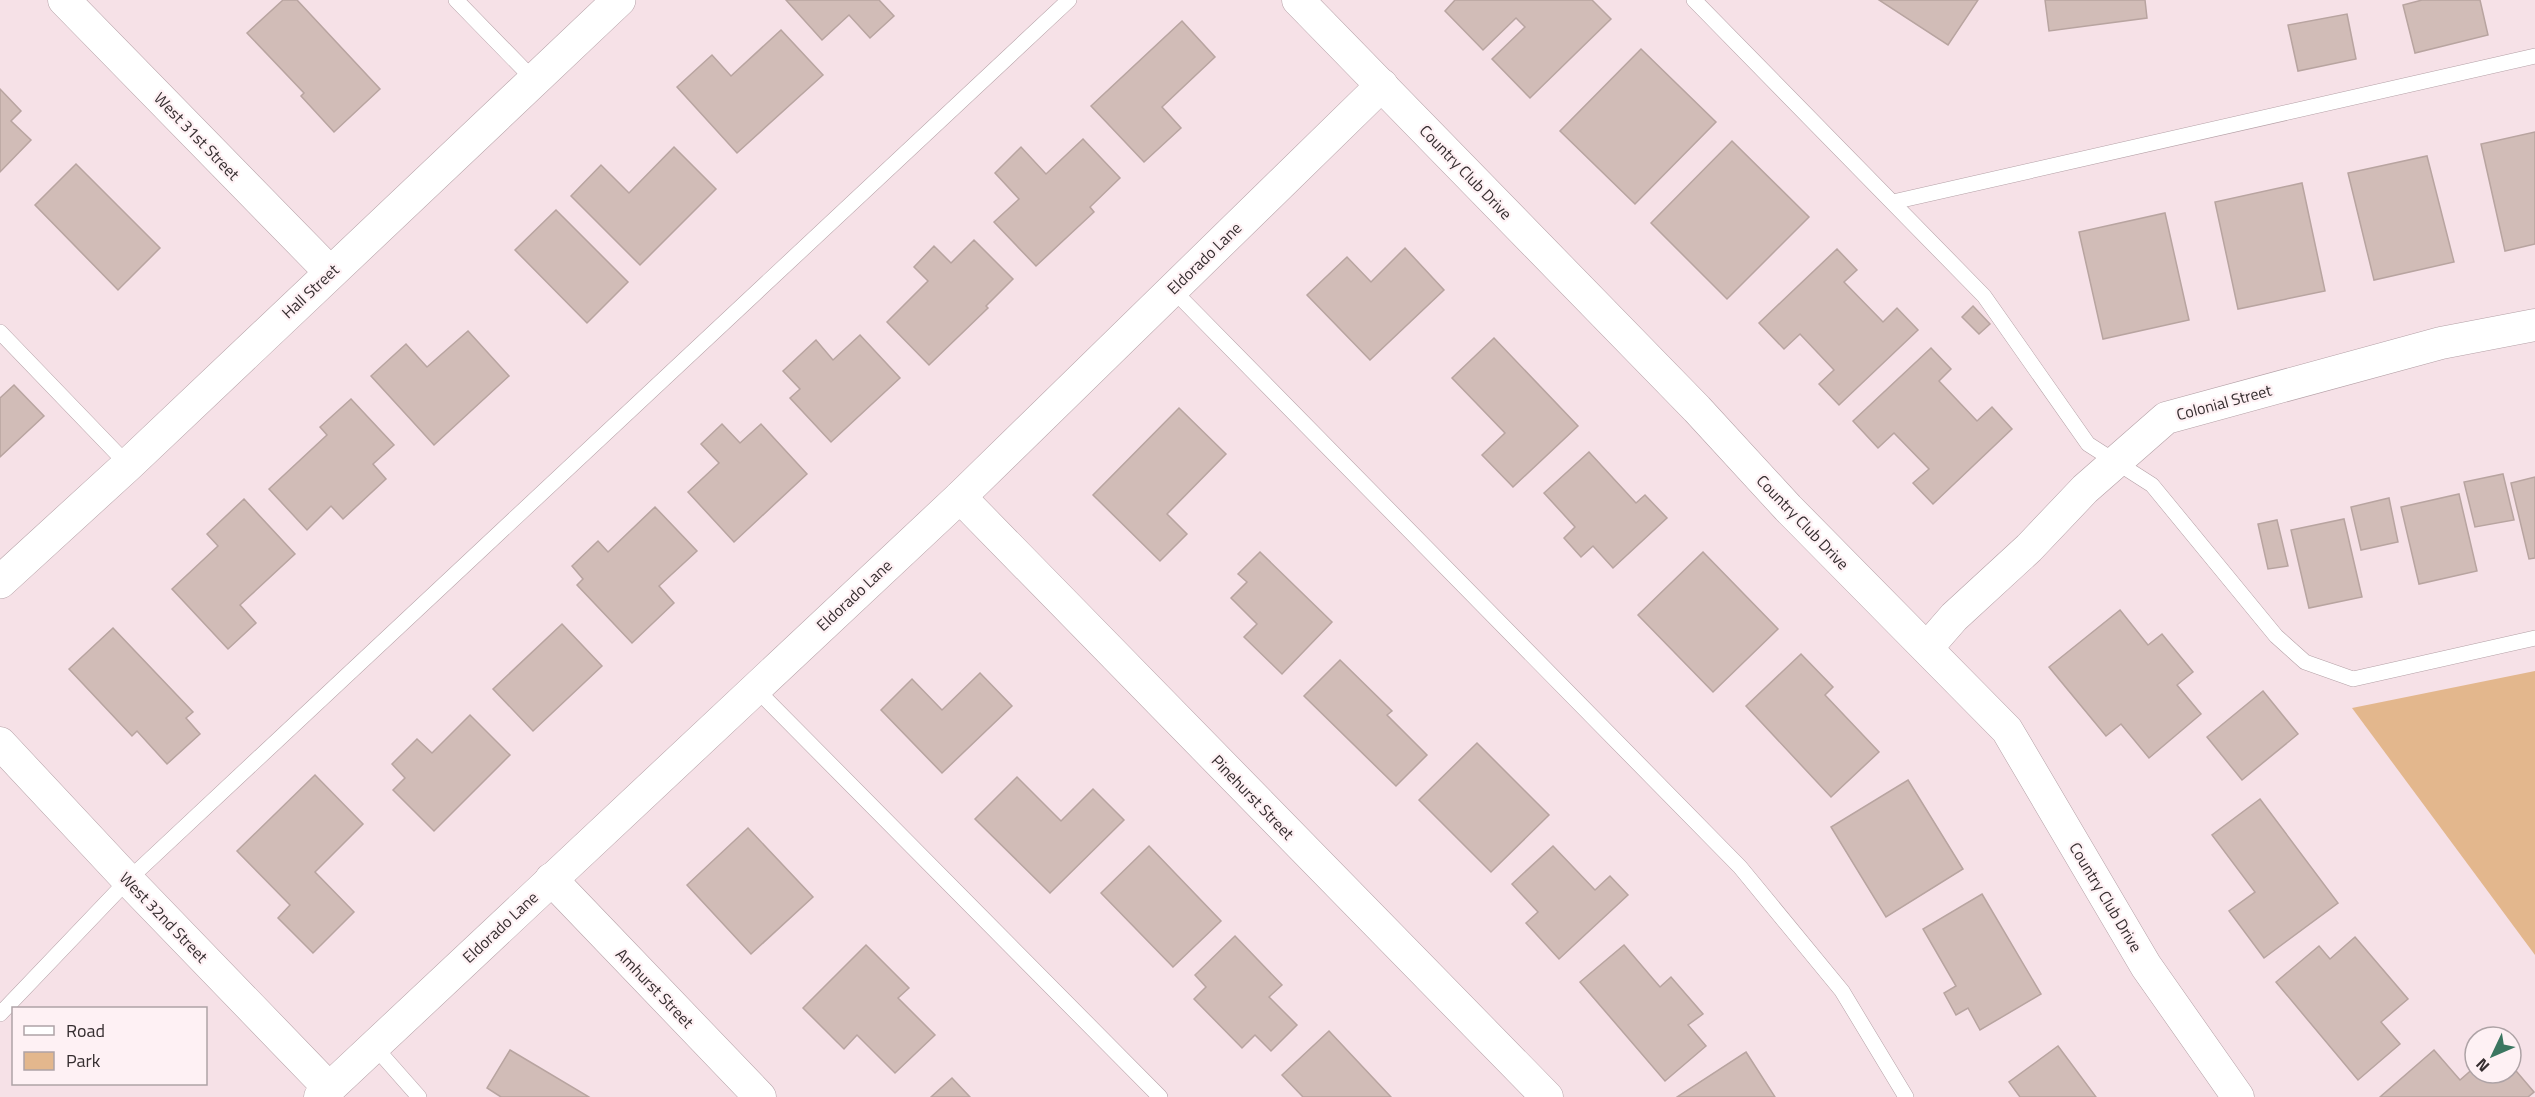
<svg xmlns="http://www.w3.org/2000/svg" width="2535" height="1097" viewBox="0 0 2535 1097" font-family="'Titillium Web',sans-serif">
<rect width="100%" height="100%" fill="#f6e1e7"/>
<polygon fill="#e3b78d" points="2535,671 2535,955 2352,708"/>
<g fill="#d1bcb7" stroke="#b8a4a0" stroke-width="1.5">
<polygon points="283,0 297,0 380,89 334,132 301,96 304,93 247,33"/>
<polygon points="786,0 879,0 894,16 870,38 849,15 822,40"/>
<polygon points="1455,0 1592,0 1611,19 1530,98 1492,59 1525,27 1516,18 1483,50 1445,11"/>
<polygon points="1879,0 1978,0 1948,45"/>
<polygon points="2045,0 2145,0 2147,18 2049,31"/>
<polygon points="2422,0 2480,0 2488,35 2415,53 2403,5"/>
<polygon points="2347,14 2356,59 2298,71 2288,25"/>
<polygon points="1182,21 1215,57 1162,107 1181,128 1144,162 1091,106"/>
<polygon points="781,30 823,75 737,153 677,87 712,55 731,76"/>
<polygon points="1641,49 1716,122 1635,204 1560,131"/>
<polygon points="0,89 21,111 11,121 31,140 0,172"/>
<polygon points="2535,132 2535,244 2505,251 2481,144"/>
<polygon points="1083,139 1120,178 1090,207 1094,212 1036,266 994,222 1019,199 995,173 1021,147 1046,174"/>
<polygon points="1732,141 1809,217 1727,299 1651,223"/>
<polygon points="674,147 716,189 640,265 571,196 601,165 629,193"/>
<polygon points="2427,156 2454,262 2374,280 2348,173"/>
<polygon points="76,164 160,248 118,290 35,205"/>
<polygon points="2302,183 2325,291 2238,309 2215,202"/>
<polygon points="556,210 628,282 587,323 515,250"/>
<polygon points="2165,213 2189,320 2103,339 2079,232"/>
<polygon points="974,240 1013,279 986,306 988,308 929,365 887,322 928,281 914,267 934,246 951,263"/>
<polygon points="1405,248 1444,290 1370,360 1307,295 1347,257 1371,282"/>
<polygon points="1837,249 1857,270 1844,282 1883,322 1897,308 1918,330 1839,405 1819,384 1834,370 1800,334 1784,349 1759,323"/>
<polygon points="1973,306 1990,324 1979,334 1962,317"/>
<polygon points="468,331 509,376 434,445 371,376 406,344 427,367"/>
<polygon points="860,335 900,378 831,442 790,398 800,389 783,371 816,340 833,360"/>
<polygon points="1494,338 1578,426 1513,487 1482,455 1505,433 1452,378"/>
<polygon points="1931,348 1951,369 1939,381 1977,421 1992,407 2012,429 1933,504 1913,483 1929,469 1894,433 1878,448 1853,421"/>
<polygon points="14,385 44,416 0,457 0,398"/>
<polygon points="351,399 394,445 373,464 386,479 343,519 331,506 307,530 269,489 327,435 320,427"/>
<polygon points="1179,408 1226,454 1167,514 1187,534 1160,561 1093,495"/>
<polygon points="722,424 740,443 761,424 807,474 734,542 688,492 719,463 701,444"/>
<polygon points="1589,452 1636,503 1645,495 1667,518 1613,568 1593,546 1581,557 1564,538 1575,527 1544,493"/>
<polygon points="2503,474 2514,520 2475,527 2464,482"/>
<polygon points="2535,477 2535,558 2529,559 2511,483"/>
<polygon points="2459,494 2477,571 2419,584 2401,507"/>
<polygon points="2389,498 2398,542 2361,550 2351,507"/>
<polygon points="244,499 295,554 240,605 256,623 228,649 172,589 218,546 207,534"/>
<polygon points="655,507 697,551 659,586 674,603 632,643 577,585 583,579 572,566 598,541 608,552"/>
<polygon points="2344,519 2362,597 2309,608 2291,530"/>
<polygon points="2277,520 2288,566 2268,569 2258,524"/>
<polygon points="1260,552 1332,622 1282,674 1244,637 1257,624 1231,598 1247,582 1238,574"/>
<polygon points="1703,552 1778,629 1713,692 1638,615"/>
<polygon points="2120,610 2148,645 2162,634 2193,672 2177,685 2201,714 2149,758 2121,724 2106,736 2049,667"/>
<polygon points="562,624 602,666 533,731 493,689"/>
<polygon points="113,628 193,712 186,718 200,734 167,764 137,731 132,736 69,669"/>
<polygon points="1801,654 1833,687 1825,695 1879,752 1831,797 1746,706"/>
<polygon points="1340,660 1392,711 1387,715 1427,755 1396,786 1304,696"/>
<polygon points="980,673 1012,706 942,773 881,710 912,679 942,710"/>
<polygon points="2263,691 2298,734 2242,780 2207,737"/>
<polygon points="470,715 510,755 434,831 393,790 405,778 392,764 417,739 432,753"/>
<polygon points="1477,743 1549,815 1491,872 1419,800"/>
<polygon points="315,775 363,824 315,872 354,912 313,953 278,918 290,905 237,851"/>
<polygon points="1017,777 1061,821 1093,789 1124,820 1050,893 975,819"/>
<polygon points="1908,780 1963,869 1886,917 1831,827"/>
<polygon points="2260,799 2338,903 2264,958 2229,911 2255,892 2212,835"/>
<polygon points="748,828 813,897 751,954 687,885"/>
<polygon points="1149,846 1221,921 1173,967 1101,893"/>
<polygon points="1553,846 1595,890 1610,876 1628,895 1559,959 1526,923 1538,912 1512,884"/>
<polygon points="1982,894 2041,994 1980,1030 1968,1008 1956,1015 1944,993 1956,986 1923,929"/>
<polygon points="1235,936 1282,985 1269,997 1297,1025 1271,1051 1255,1035 1242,1048 1194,999 1206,987 1195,975"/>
<polygon points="2355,937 2408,999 2381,1022 2400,1044 2358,1080 2276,982 2319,946 2330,959"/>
<polygon points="866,945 909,988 898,998 935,1035 895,1073 857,1035 844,1049 803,1008"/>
<polygon points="1624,945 1660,987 1671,977 1703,1014 1688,1025 1706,1046 1665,1081 1580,982"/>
<polygon points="1329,1031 1391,1097 1303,1097 1282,1075"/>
<polygon points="2058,1046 2096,1097 2020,1097 2009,1082"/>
<polygon points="510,1050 589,1097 501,1097 487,1088"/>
<polygon points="2434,1050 2460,1080 2475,1067 2475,1073 2511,1073 2511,1065 2534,1092 2528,1097 2380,1097"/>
<polygon points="1746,1052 1775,1097 1677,1097"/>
<polygon points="952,1078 970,1097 931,1097"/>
</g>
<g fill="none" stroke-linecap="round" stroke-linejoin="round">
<g stroke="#b4a0a6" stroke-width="16">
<g id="lane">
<polyline points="456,0 534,80"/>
<polyline points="1694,0 1984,296 2088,444 2152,485 2276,636 2305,662 2353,679 2535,638"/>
<polyline points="1893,202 2535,56"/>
<polyline points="1172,289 1740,867 1842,991 1906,1097"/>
<polyline points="0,332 128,465"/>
<polyline points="755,688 1160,1097"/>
<polyline points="0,1014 128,880 1069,0"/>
<polyline points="374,1046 419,1097"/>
</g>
</g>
<g stroke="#b4a0a6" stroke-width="33">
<g id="street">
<polyline points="64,0 330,272"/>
<polyline points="1298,0 1697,409 1788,508 2007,730 2146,966 2238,1097"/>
<polyline points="960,497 1547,1097"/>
<polyline points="1927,648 1954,617 2029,548 2085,489 2166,418 2441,343 2535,325"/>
<polyline points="0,743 128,880 329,1088"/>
<polyline points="551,879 760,1097"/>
<polyline points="320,1097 960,497 1382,85"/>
</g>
</g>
<g stroke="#b4a0a6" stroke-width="34">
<polyline id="secondary" points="0,582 128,465 619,0"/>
</g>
<use href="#lane" stroke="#fff" stroke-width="15"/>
<use href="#street" stroke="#fff" stroke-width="32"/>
<use href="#secondary" stroke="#fff" stroke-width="33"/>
</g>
<g text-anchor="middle" stroke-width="4.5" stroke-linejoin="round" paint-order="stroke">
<g font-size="16" fill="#362e30" stroke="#fef1f4">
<text transform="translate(197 136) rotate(46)" y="6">West 31st Street</text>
<text transform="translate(1466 172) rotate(46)" y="6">Country Club Drive</text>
<text transform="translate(1204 258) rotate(-44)" y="6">Eldorado Lane</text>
<text transform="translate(310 291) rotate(-43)" y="6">Hall Street</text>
<text transform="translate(2224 402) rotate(-15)" y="6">Colonial Street</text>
<text transform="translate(1803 522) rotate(46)" y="6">Country Club Drive</text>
<text transform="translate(854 595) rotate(-43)" y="6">Eldorado Lane</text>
<text transform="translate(1253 797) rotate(46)" y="6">Pinehurst Street</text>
<text transform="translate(2106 897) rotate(59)" y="6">Country Club Drive</text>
<text transform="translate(164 917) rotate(46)" y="6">West 32nd Street</text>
<text transform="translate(500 927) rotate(-43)" y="6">Eldorado Lane</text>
<text transform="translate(655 988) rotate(46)" y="6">Amhurst Street</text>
</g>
</g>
<rect x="12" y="1007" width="195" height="78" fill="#fef1f4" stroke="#aea3a6" stroke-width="1.5"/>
<rect x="24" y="1026" width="30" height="9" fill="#ffffff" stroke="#aea3a6" stroke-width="1.5"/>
<text x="66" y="1037" font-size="18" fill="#362e30">Road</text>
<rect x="24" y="1052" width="30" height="18" fill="#e3b78d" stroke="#aea3a6" stroke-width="1.5"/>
<text x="66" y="1067" font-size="18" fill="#362e30">Park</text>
<g transform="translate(2493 1055) rotate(226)"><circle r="28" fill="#fef1f4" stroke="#aea3a6" stroke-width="1.5"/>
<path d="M0-4.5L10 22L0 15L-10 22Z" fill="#3b7660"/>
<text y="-9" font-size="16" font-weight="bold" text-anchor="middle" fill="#362e30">N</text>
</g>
</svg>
